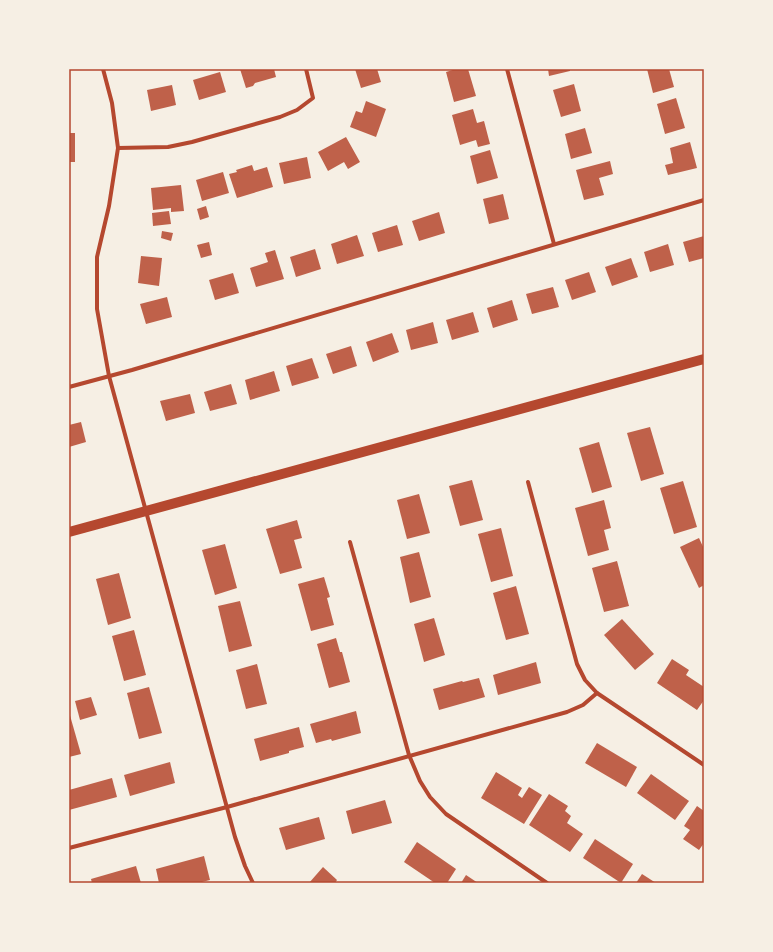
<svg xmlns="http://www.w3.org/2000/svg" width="773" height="952" viewBox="0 0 773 952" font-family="'Source Serif 4',serif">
<rect width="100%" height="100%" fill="#f6efe4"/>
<g fill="#bf614a">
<polygon points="240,69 274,69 276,77 255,83 253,86 246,88"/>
<polygon points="355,69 377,69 381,82 361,88"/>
<polygon points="456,69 468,69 476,96 454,102 446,72"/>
<polygon points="548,69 570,69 570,71 549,76"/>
<polygon points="647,69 669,69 674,87 653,93"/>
<polygon points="220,72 226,92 199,100 193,80"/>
<polygon points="574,84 581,111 561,117 553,90"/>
<polygon points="172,85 176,105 151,111 147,90"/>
<polygon points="676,98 685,128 665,134 657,104"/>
<polygon points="366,101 386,109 376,137 350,127 356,111 362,113"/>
<polygon points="473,109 477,123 484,121 490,144 478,147 476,140 460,145 452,115"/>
<polygon points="585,128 592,153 571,159 565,134"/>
<rect x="69" y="133" width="6" height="29"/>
<polygon points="346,137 360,162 348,169 344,162 328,171 318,152"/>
<polygon points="690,142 697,168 668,175 665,165 673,163 670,148"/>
<polygon points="490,150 498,178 477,184 470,156"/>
<polygon points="307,157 311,178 284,184 279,163"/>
<polygon points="610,161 613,174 599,178 604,195 584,200 576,170"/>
<polygon points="252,165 254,171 267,167 273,187 237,198 229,174 237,172 236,170"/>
<polygon points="223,172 229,193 202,201 196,180"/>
<polygon points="181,185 184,211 171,212 171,208 153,210 151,188"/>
<polygon points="503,194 509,219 489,224 483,199"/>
<polygon points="206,206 209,217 200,220 197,209"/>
<polygon points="169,211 171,224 153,226 152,213"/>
<polygon points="439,212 445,233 419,241 412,221"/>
<polygon points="397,225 403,245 378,252 372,233"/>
<polygon points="162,231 173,233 171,241 161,238"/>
<polygon points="357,235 364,256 337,264 331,244"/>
<polygon points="704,236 704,258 689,262 683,242"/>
<polygon points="209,242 212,255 201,258 197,245"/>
<polygon points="668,244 674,265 650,272 644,252"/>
<polygon points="315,249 321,269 296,277 290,257"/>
<polygon points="275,250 284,279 256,287 250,268 268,262 265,253"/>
<polygon points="141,256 162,258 159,286 138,283"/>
<polygon points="631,258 638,277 612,286 605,267"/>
<polygon points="589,272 596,292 572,300 565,280"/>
<polygon points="233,273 239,293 215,300 209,280"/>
<polygon points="553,287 559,307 532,314 526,294"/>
<polygon points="167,297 172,317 146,324 140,304"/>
<polygon points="512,300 518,320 493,328 487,308"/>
<polygon points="473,312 479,332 452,340 446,320"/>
<polygon points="433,322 438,343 411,350 406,330"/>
<polygon points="392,333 399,352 373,362 366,342"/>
<polygon points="351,346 357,366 333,374 326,354"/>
<polygon points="312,358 319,378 292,386 286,366"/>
<polygon points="274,371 280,391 250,400 245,380"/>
<polygon points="231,384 237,404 210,411 204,392"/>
<polygon points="190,394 195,413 166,421 160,401"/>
<polygon points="81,422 86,442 69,447 69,425"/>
<polygon points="650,427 664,474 641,481 627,433"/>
<polygon points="599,442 612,487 592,493 579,448"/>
<polygon points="472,480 483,520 460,526 449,486"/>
<polygon points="683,481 697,527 674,534 660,488"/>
<polygon points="419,494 430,533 407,539 397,500"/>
<polygon points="604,500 611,528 604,530 609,550 588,556 575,508"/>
<polygon points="297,520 302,538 294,540 302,568 280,574 266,529"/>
<polygon points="501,528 513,576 491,582 478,534"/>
<polygon points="699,538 704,549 704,585 699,588 680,547"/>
<polygon points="225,544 237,588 215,595 202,550"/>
<polygon points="419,552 431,597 410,603 400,557"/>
<polygon points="617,561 629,606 604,612 592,568"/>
<polygon points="119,573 131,618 108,625 96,579"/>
<polygon points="324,577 330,597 327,598 334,625 311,631 298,584"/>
<polygon points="516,586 529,634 506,640 493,593"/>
<polygon points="240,601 252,646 229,652 218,606"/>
<polygon points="434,618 445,655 424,662 414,624"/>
<polygon points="622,619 654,654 635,670 604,635"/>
<polygon points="134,630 146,675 124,681 112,636"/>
<polygon points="336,638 340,652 342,652 350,682 329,688 317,644"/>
<polygon points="672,659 689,670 686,675 704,687 704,700 697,710 657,683"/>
<polygon points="536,662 541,683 498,695 493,675"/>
<polygon points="257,664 267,704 246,709 236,670"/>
<polygon points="479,678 485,697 439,710 433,689 462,681 463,682"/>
<polygon points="149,687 162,733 139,739 127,693"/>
<polygon points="91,697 97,715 80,720 75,701"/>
<polygon points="356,711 361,733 332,741 331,739 316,743 310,724"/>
<polygon points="69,712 81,754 69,757"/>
<polygon points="299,727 304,747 289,751 289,753 260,761 254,739"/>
<polygon points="597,743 637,767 626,787 585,763"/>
<polygon points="170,762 175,783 130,796 124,775"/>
<polygon points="496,772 522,788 518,795 522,798 529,787 542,795 524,824 481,798"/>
<polygon points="651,774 689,801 675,820 637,793"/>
<polygon points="112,778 117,797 69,810 69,790"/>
<polygon points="549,794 568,806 565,811 571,816 567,823 583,834 570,852 529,825"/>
<polygon points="385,800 392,823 352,834 346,811"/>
<polygon points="697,806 704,811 704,843 699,850 683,839 690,830 684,826"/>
<polygon points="319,817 325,839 286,850 279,828"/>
<polygon points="595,839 633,864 621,883 583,858"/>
<polygon points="417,842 456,869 447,883 435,883 404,862"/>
<polygon points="204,856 210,880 198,883 159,883 156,869"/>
<polygon points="136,866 141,883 92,883 91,879"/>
<polygon points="323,867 337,880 335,883 309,883"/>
<polygon points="642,874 656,883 636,883"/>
<polygon points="466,875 478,883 461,883"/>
</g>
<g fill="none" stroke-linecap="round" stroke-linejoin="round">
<g stroke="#b5482f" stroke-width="4">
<polyline points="103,69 112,103 118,148 109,206 97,257 97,309 109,376 235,837 245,866 253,883"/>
<polyline points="507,69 554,244"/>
<polyline points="118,148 168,147 192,142 280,117 297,110 313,98 306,69"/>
<polyline points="69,387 132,370 704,200"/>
<polyline points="528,482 577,664 585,680 597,693 704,765"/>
<polyline points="350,542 409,755 420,781 430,797 446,814 547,883"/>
<polyline points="69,848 227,807 567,712 583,705 597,693"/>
</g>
<polyline stroke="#b5482f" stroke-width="10" points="69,532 704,359"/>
</g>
<rect width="773" height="952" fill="none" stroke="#f6efe4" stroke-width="140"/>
<rect x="70" y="70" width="633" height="812" fill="none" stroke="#b5482f" stroke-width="1.5"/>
</svg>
